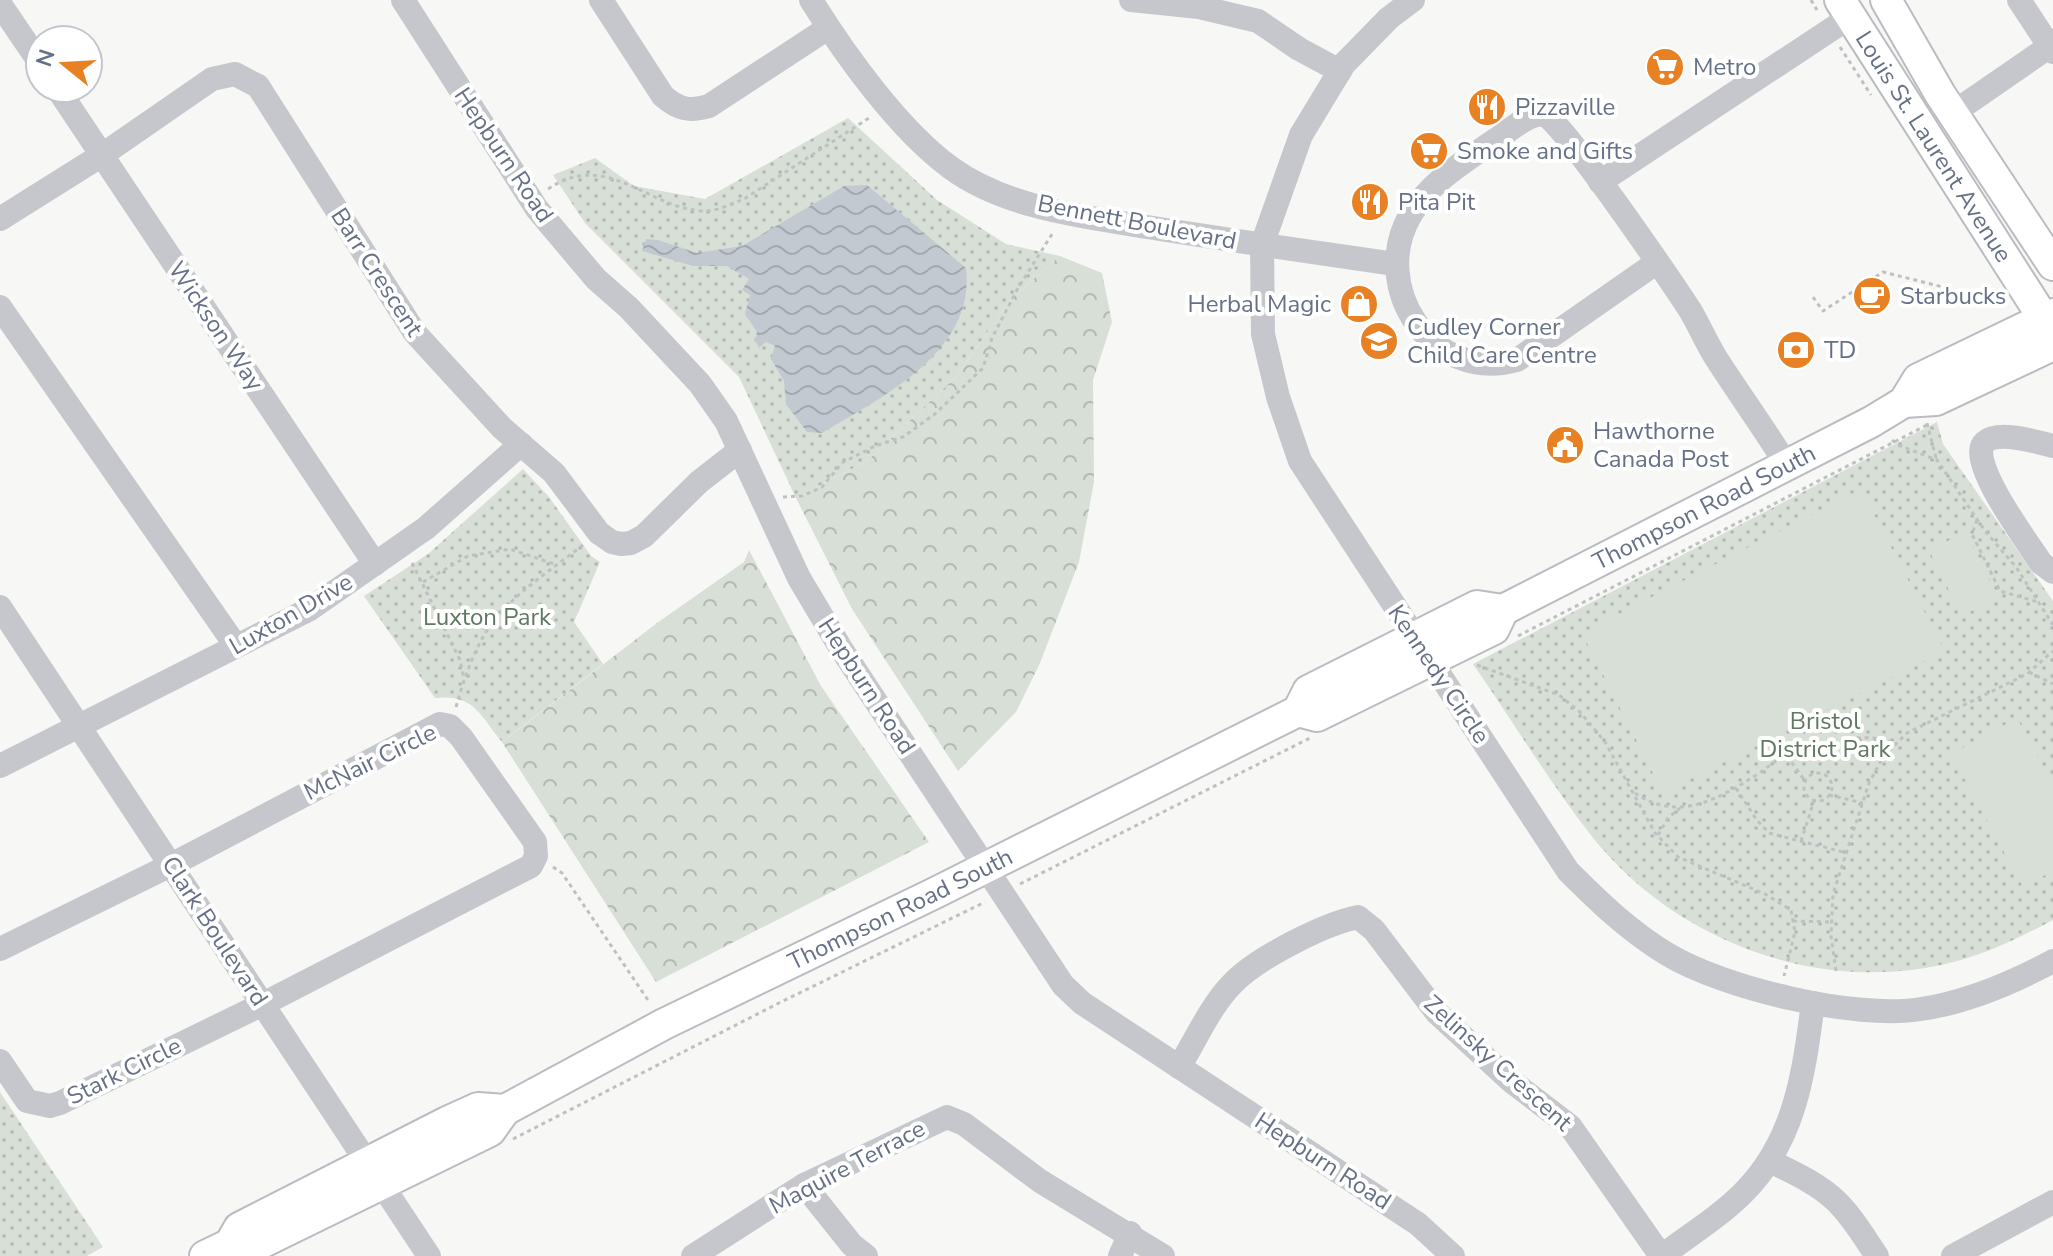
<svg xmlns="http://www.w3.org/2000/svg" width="2053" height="1256" viewBox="0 0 2053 1256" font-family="'Nunito Sans',sans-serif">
<defs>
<pattern id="green-dots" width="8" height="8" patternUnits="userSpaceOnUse" patternTransform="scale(2)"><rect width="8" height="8" fill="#d7dfd6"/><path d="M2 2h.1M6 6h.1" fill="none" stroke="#b2b9b3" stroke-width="1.8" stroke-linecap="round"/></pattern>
<pattern id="forest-crowns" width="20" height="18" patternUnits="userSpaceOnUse" patternTransform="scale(2)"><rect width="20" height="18" fill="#d7dfd6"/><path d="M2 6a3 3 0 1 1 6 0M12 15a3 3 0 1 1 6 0" fill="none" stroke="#b2b9b3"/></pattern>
<pattern id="water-waves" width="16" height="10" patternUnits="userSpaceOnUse" patternTransform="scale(2)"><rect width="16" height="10" fill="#c3c9d1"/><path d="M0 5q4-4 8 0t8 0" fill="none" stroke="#a2a8af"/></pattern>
</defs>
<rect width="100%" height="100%" fill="#f7f8f5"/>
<g fill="url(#green-dots)">
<polygon points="848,118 937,200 1006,244 1060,256 1010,300 956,377 867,461 796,498 739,377 585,223 553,175 595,158 634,186 705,199"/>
<path d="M1937,422L1943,444L2053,601V920C2017,939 1981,957 1941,965C1811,993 1671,938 1590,834C1548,780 1512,720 1473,664Z"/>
<path d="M523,469L549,497L591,556L600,562L574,622L603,664L502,742C479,714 474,694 435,698L364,596L428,554Z"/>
<polygon points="0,1092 103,1247 87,1256 0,1256"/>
</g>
<g fill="url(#forest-crowns)">
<polygon points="1060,256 1102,273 1112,322 1093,380 1094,482 1079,562 1040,663 1016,712 958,771 852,609 796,498 867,461 956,377 1010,300"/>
<polygon points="749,550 821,686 929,842 656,982 502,742 657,623 744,562"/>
</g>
<g fill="#d7dfd6">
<polygon points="1861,489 1945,651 1663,793 1582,633"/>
<polygon points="1966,532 1998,597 1962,616 1929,550"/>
<polygon points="2017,718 2053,784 2053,871 2023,887 1951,754"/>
</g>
<path fill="url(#water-waves)" d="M867,185L966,268C976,352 882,397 822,433L807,432L786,404L784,381L771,359L775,346L766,342L759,348L755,340L757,332L745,314L750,295L742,290L749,279L727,266H693L642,251L646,239L658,240L697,253L742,246L844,186Z"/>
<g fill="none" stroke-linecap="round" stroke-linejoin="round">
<g stroke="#babcc2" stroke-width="34">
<g id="major">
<path id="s1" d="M1840,0L2053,333"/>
<polyline points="1886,0 1940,94 2053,265"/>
<polyline points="1904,402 1936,400 2053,345"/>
<polyline points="1298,711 1317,716 1494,629 1503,610"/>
<polyline points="230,1244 239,1228 447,1122 478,1108 505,1110"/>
<path id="s2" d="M205,1256L230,1244L253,1247L490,1131L505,1110L664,1024L935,893L1298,711L1308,691L1477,606L1503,610L1871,422L1904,402L1918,379L2053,314"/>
</g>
</g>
<g stroke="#bfc0c3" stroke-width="3" stroke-dasharray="4 4" stroke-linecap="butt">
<polyline points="1811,0 1817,10"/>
<polyline points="1840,47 1871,95"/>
<path d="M548,189C606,149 648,208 702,211C716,212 731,204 744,199L869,118"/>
<polyline points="1813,297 1823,311 1883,272 2007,303"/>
<polyline points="1927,423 1936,458"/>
<polyline points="1892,440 1898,445 1937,460 1985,531 2016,567 2053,625"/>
<polyline points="783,497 802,496 822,487 842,463 875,446 903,437 935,414 983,368 992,338 1018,288 1054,231"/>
<polyline points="1977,520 1972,534 2000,591 2038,602"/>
<polyline points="412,563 460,660 464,679"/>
<polyline points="423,582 468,556 510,549 557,565"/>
<polyline points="1518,636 1927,425"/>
<polyline points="1477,665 1559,695 1580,712 1605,742 1655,833 1678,857 1765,894 1791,910 1795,932 1784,976"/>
<polyline points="2029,672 2053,684"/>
<path d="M456,707C463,682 472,655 486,632C509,596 550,571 583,545"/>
<polyline points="1787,756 1805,781"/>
<circle cx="1818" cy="787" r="14"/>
<polyline points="1736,788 1756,819 1769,833 1847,853"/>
<path d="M1635,793C1679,823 1718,799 1758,774C1767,768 1774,761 1784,757C1813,744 1867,729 1896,744"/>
<polyline points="1829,795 1863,803"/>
<polyline points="1658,835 1668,818 1680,808"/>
<polyline points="1801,841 1814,801"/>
<polyline points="553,867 562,873 650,1003"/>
<polyline points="1020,884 1310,738"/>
<polyline points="1793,921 1832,922"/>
<polyline points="1836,971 1831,936 1833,894 1869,783 1883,757 1907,733 2027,674 2053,651"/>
<polyline points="513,1139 777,1004 985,902"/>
</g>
<g stroke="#c5c7cc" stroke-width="24">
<polyline points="403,0 537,209 596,279 629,308 700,384 726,421 799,578 840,647 1063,985 1082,1003 1418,1224 1453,1256"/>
<path d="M601,0L663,96C678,109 689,112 709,106L828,28"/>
<path d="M811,0C845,55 899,130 951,168C1010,211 1096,218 1166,230C1242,242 1319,253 1395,264"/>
<polyline points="1131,0 1199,7 1258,21 1299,49 1340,71"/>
<path d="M1413,0L1389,18L1344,64L1301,135L1262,245L1263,334L1278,397L1300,461L1568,871C1599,902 1629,931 1667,954C1723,988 1856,1020 1921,1009C1968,1002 2012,983 2053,961"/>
<polyline points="2019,0 2053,52"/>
<polyline points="0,4 40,63"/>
<polyline points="57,88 375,564"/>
<polyline points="1953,113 2053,44"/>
<polyline points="1600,182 1850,17"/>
<polyline points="0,219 102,155 212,79 235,74 258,86 415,333 502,428 554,473 599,533 612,542 621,544 631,543 644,536 699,482 740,450"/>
<path d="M1656,263L1517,360C1432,384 1368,286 1411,214C1431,181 1465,161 1497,139C1508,132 1530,111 1545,115C1562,121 1673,284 1690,310C1699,325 1706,342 1716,358C1739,394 1764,428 1786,464"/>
<polyline points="0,307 236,646"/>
<path d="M2053,446C2037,442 1999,430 1985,442C1965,459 2029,544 2041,563L2053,572"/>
<polyline points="0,607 429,1256"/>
<polyline points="0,766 310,609 426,528 521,444"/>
<polyline points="0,949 171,865 440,724 450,726 461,737 535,842 536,856 531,866 263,1004 60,1103 50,1106 27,1101 0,1061"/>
<path d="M1179,1067C1196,1040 1210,1006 1233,983C1257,958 1324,924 1358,917L1374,930L1437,1013L1511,1081L1570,1126L1661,1256"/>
<path d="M1770,1161C1792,1172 1817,1183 1835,1200C1852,1216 1864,1237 1877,1256"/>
<polyline points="804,1185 852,1245 866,1256"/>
<polyline points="693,1256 804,1185 947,1117 964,1124 1040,1181 1163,1256"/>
<polyline points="1120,1256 1130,1233"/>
<path d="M1662,1256C1689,1235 1721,1216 1745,1191C1796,1139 1804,1071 1813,1003"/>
<polyline points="1953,1256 2053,1202"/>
</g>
<use href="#major" stroke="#fff" stroke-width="30"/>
</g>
<defs>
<g id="supermarket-disc" transform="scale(2)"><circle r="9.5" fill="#e88124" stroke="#fff"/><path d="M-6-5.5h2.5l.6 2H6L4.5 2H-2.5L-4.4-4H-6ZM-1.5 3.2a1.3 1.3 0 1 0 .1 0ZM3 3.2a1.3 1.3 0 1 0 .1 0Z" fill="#fff"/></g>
<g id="restaurant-disc" transform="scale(2)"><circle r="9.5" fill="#e88124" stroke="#fff"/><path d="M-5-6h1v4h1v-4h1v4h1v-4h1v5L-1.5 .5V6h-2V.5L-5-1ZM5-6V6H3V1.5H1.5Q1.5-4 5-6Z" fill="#fff"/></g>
<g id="cafe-disc" transform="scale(2)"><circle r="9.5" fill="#e88124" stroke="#fff"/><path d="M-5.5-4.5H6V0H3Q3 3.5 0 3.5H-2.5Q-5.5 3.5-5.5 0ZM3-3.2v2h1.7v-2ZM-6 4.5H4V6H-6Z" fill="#fff"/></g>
<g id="shop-disc" transform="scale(2)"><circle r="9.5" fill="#e88124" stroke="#fff"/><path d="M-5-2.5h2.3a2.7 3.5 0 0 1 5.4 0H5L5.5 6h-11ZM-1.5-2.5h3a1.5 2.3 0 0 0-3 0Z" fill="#fff"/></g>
<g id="school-disc" transform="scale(2)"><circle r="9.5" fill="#e88124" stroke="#fff"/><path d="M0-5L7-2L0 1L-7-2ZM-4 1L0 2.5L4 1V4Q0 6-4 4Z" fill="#fff"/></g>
<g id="bank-disc" transform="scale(2)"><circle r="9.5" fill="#e88124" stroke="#fff"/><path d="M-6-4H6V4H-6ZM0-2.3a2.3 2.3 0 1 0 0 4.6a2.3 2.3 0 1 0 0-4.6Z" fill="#fff"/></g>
<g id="civic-disc" transform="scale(2)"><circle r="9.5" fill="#e88124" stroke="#fff"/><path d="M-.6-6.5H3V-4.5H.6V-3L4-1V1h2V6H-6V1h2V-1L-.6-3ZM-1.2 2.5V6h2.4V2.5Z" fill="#fff"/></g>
</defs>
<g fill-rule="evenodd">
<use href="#supermarket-disc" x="1665" y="67"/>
<use href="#restaurant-disc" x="1487" y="107"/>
<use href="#supermarket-disc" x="1429" y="151"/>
<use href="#restaurant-disc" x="1370" y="202"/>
<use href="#cafe-disc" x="1872" y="296"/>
<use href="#shop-disc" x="1359" y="304"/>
<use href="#school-disc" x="1379" y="341"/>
<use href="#bank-disc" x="1796" y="350"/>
<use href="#civic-disc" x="1565" y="445"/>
</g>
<g text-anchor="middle" stroke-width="8" stroke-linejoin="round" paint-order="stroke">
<g font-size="24" fill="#667087" stroke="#fff" text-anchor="start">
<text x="1693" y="75">Metro</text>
<text x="1515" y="115">Pizzaville</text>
<text x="1457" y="159">Smoke and Gifts</text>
<text x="1398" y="210">Pita Pit</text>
<text x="1900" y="304">Starbucks</text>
<text x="1331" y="312" text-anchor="end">Herbal Magic</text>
<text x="1407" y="335">Cudley Corner<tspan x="1407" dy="28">Child Care Centre</tspan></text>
<text x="1824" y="358">TD</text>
<text x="1593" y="439">Hawthorne<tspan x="1593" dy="28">Canada Post</tspan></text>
</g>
<g font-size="24" fill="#667087" stroke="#fff">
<text dy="8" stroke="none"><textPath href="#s1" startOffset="174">Louis St. Laurent Avenue</textPath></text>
<text transform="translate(504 155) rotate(56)" y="8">Hepburn Road</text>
<text transform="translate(1137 222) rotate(11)" y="8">Bennett Boulevard</text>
<text transform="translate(377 272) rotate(57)" y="8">Barr Crescent</text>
<text transform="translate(216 326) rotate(56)" y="8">Wickson Way</text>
<text dy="8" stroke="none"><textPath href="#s2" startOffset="1692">Thompson Road South</textPath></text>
<text transform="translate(291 614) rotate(-30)" y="8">Luxton Drive</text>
<text transform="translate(1439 674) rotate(56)" y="8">Kennedy Circle</text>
<text transform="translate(867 686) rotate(57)" y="8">Hepburn Road</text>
<text transform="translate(370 762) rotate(-26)" y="8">McNair Circle</text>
<text dy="8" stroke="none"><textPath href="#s2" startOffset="784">Thompson Road South</textPath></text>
<text transform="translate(215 931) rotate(57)" y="8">Clark Boulevard</text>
<text transform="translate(1498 1063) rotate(42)" y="8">Zelinsky Crescent</text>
<text transform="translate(124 1071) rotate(-26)" y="8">Stark Circle</text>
<text transform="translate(1323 1161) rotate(33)" y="8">Hepburn Road</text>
<text transform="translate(847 1167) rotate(-28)" y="8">Maquire Terrace</text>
</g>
<g font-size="24" fill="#617862" stroke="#fff">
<text x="487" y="625">Luxton Park</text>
<text x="1825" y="729">Bristol<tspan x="1825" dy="28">District Park</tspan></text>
</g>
</g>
<g transform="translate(64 64) rotate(288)"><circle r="38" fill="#ffffff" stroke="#c2c6cf" stroke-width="2"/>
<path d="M0-6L14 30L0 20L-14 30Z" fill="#e88124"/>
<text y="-12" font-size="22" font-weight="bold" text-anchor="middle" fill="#667087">N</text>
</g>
</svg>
